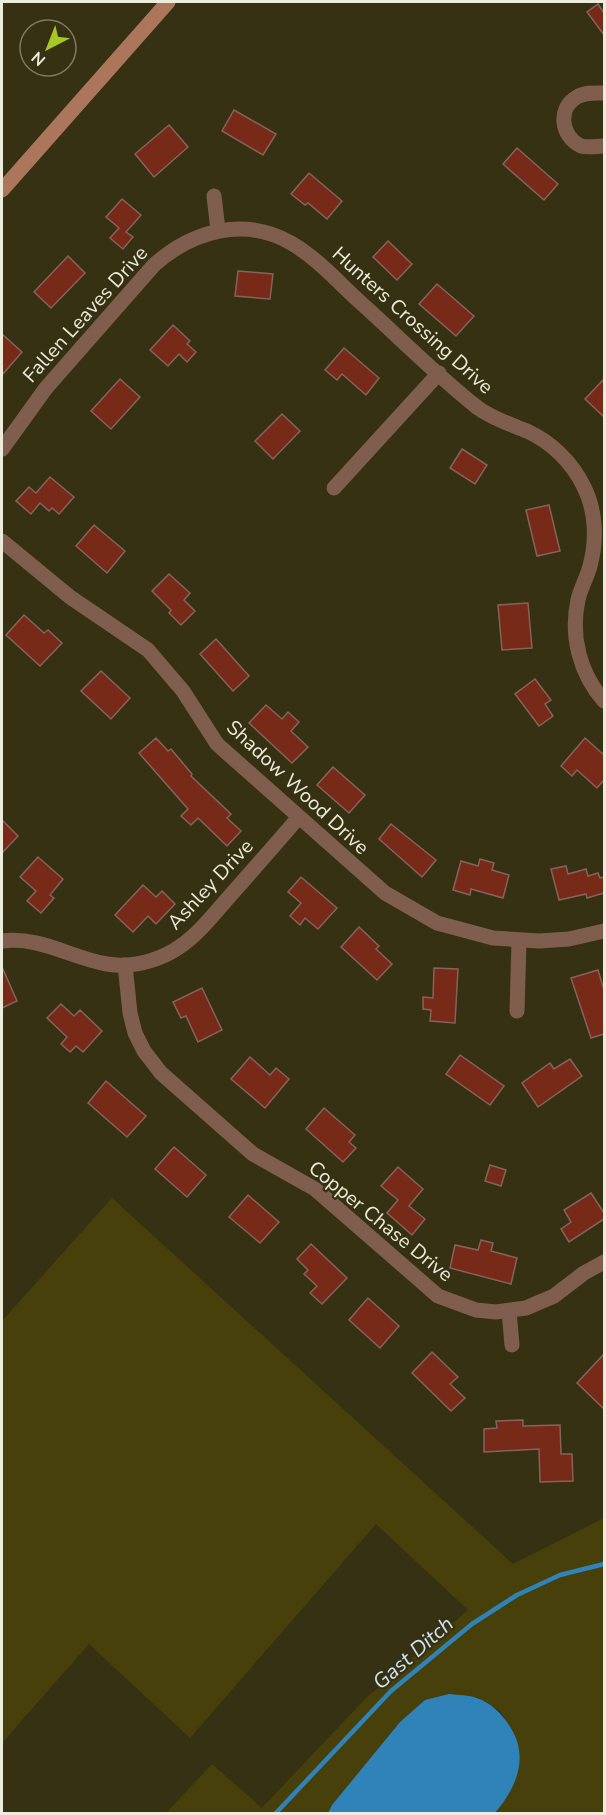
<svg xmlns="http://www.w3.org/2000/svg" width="606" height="1815" viewBox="0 0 606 1815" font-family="'Nunito Sans',sans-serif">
<rect width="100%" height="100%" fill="#363113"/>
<polygon fill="#48400b" points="112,1198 513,1564 604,1518 604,1813 495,1813 498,1809 516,1736 500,1711 477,1697 400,1722 332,1805 328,1813 166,1813 212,1764 262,1808 365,1699 468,1610 376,1524 190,1738 89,1644 2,1743 2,1321"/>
<path fill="#2f83b8" d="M449,1694C458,1695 469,1695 477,1698C491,1703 501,1713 509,1725C530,1756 517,1787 495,1813H328L332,1805L400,1722L425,1700Z"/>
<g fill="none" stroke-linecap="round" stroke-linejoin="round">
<polyline stroke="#2f83b8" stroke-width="4.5" points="275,1814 391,1691 472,1624 517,1595 560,1575 604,1564"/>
</g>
<g fill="#782a18" stroke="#85635b" stroke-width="1.5">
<polygon points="598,4 604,13 604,35 587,12"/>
<polygon points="234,110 276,134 263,155 222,131"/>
<polygon points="169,125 188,147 154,177 135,154"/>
<polygon points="517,148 558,184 544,200 503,164"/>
<polygon points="309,173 342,201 327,219 308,203 305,205 291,194"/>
<polygon points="122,199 141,215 126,232 133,237 123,249 110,238 119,228 106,217"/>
<polygon points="388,241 412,264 397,280 373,257"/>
<polygon points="68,256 85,273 51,308 34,292"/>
<polygon points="238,271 273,274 270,299 235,296"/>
<polygon points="437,284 474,316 456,336 419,304"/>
<polygon points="173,325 190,341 187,344 196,352 187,362 179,354 168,366 150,350"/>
<polygon points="2,334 22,352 2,375"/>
<polygon points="344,348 379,378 366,395 342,374 337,380 325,370"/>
<polygon points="120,379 140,397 111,429 91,411"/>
<polygon points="604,379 604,417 585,399"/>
<polygon points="282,414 300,431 273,459 255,441"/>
<polygon points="462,449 487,465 475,484 450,468"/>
<polygon points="50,477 74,497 59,514 52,508 49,511 40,503 31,514 16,501 29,487 36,493"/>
<polygon points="549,505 560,551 537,556 526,510"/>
<polygon points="94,525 125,551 107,573 76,546"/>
<polygon points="169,574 190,593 184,600 195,611 181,625 169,613 171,610 152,591"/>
<polygon points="528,603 532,648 502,650 498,605"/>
<polygon points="24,615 44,633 48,630 62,643 40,666 6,635"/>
<polygon points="216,639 249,676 233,691 200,654"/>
<polygon points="101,671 130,698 111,719 81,691"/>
<polygon points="535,679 551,700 545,704 553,716 539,726 515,694"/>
<polygon points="266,705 282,719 288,712 299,722 291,731 308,747 292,763 249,723"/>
<polygon points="156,738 168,751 171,749 192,774 191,776 231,814 227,818 241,831 227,846 198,818 191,825 181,816 188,809 139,753"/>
<polygon points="585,738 604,755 604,780 597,788 577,770 572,776 561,766"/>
<polygon points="333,767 365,795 349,813 317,785"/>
<polygon points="2,820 18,836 2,853"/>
<polygon points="391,824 436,860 422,877 379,839"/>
<polygon points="38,857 63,879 50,895 54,898 41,913 27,901 36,891 20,877"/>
<polygon points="480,859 494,863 492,870 509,875 503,898 471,889 470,895 453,890 461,861 478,866"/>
<polygon points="566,866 568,874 586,869 588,876 598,873 600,878 604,877 604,893 587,898 586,894 559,900 551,869"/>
<polygon points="301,877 337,908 318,929 305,918 300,925 290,916 301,903 288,892"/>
<polygon points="143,885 156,897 162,891 175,904 156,924 148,916 133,932 115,915"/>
<polygon points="359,927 379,946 376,949 392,964 377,980 341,947"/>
<polygon points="2,967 17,1001 2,1008"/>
<polygon points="434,968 458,969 455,1023 430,1021 431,1010 423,1009 423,997 433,998"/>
<polygon points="598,970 604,990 604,1034 591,1038 571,978"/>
<polygon points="202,988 222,1030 198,1042 186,1016 181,1018 173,1002"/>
<polygon points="61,1004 74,1016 80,1010 102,1031 83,1052 76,1046 70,1052 61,1044 67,1037 47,1018"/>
<polygon points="460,1055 504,1086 490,1105 446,1074"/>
<polygon points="250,1057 270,1075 276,1068 289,1079 265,1108 231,1079"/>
<polygon points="570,1059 582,1076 538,1107 522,1083 550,1063 554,1069"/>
<polygon points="106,1081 146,1116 127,1137 88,1103"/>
<polygon points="324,1108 355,1135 349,1142 356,1148 343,1162 306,1129"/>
<polygon points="174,1147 206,1175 187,1197 155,1169"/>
<polygon points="490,1165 506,1170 501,1186 485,1181"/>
<polygon points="398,1167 423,1189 409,1206 425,1219 412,1235 387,1213 398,1200 381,1186"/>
<polygon points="591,1193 604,1213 604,1219 569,1242 561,1229 571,1222 564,1210"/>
<polygon points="248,1195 279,1222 260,1243 229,1217"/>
<polygon points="481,1240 493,1243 491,1251 517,1258 511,1284 450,1268 455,1245 478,1250"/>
<polygon points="311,1244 347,1278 322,1304 310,1293 317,1286 304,1274 308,1270 297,1259"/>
<polygon points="368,1298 399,1326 380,1348 349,1320"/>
<polygon points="432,1352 458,1377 450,1384 465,1398 451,1411 412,1373"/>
<polygon points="604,1354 604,1409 577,1383"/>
<polygon points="523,1420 523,1426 560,1425 561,1454 572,1454 573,1481 540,1482 539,1449 484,1452 484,1429 497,1428 496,1421"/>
</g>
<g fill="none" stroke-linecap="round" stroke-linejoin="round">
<g stroke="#805e4e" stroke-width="15">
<path d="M604,93C596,93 585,92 577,97C557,108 561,137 581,146C588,148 597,146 604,146"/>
<polyline points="214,196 218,230"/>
<path d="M2,449L46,388L154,265C192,231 244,216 291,243C317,258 338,282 360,302C399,337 436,375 478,408C493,419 510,424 527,431C551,442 572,462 584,487C596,511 597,540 590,566C587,578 580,589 578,600C570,636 580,674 604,701"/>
<polyline points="334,488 439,373"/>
<polyline points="2,541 70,597 148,650 183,691 217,744 385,893 437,923 493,938 539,941 569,939 604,931"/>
<path d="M2,941C40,936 71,958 107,964C129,968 154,962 173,951C196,938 212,916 229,897C252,871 275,845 298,818"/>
<polyline points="125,965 130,1013 135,1033 144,1051 161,1073 253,1154 315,1189 438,1296 476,1310 496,1312 526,1308 554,1296 584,1273 604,1262"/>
<polyline points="517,1011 519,941"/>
<polyline points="509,1311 512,1345"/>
</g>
<polyline stroke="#ac765d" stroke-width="15" points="2,190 168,2"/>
</g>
<g text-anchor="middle" stroke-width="4.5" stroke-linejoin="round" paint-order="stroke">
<g font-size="20" fill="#edebd9" stroke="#363113">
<text transform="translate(85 314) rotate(-48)" y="7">Fallen Leaves Drive</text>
<text transform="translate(413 320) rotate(42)" y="7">Hunters Crossing Drive</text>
<text transform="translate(298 787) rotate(43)" y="7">Shadow Wood Drive</text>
<text transform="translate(210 884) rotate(-47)" y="7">Ashley Drive</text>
<text transform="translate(381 1221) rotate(39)" y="7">Copper Chase Drive</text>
</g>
<g font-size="21" font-style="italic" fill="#cfe2f0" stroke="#363113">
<text transform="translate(413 1653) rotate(-41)" y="7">Gast Ditch</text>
</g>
</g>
<rect width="606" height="1815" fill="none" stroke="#edebd9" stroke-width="6"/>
<g transform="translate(48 48) rotate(222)"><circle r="28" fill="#363113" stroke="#7f7b62" stroke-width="1.5"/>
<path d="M0-4.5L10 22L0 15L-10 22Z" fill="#a5c823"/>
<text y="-9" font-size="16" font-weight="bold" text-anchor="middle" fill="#edebd9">N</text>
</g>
</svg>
